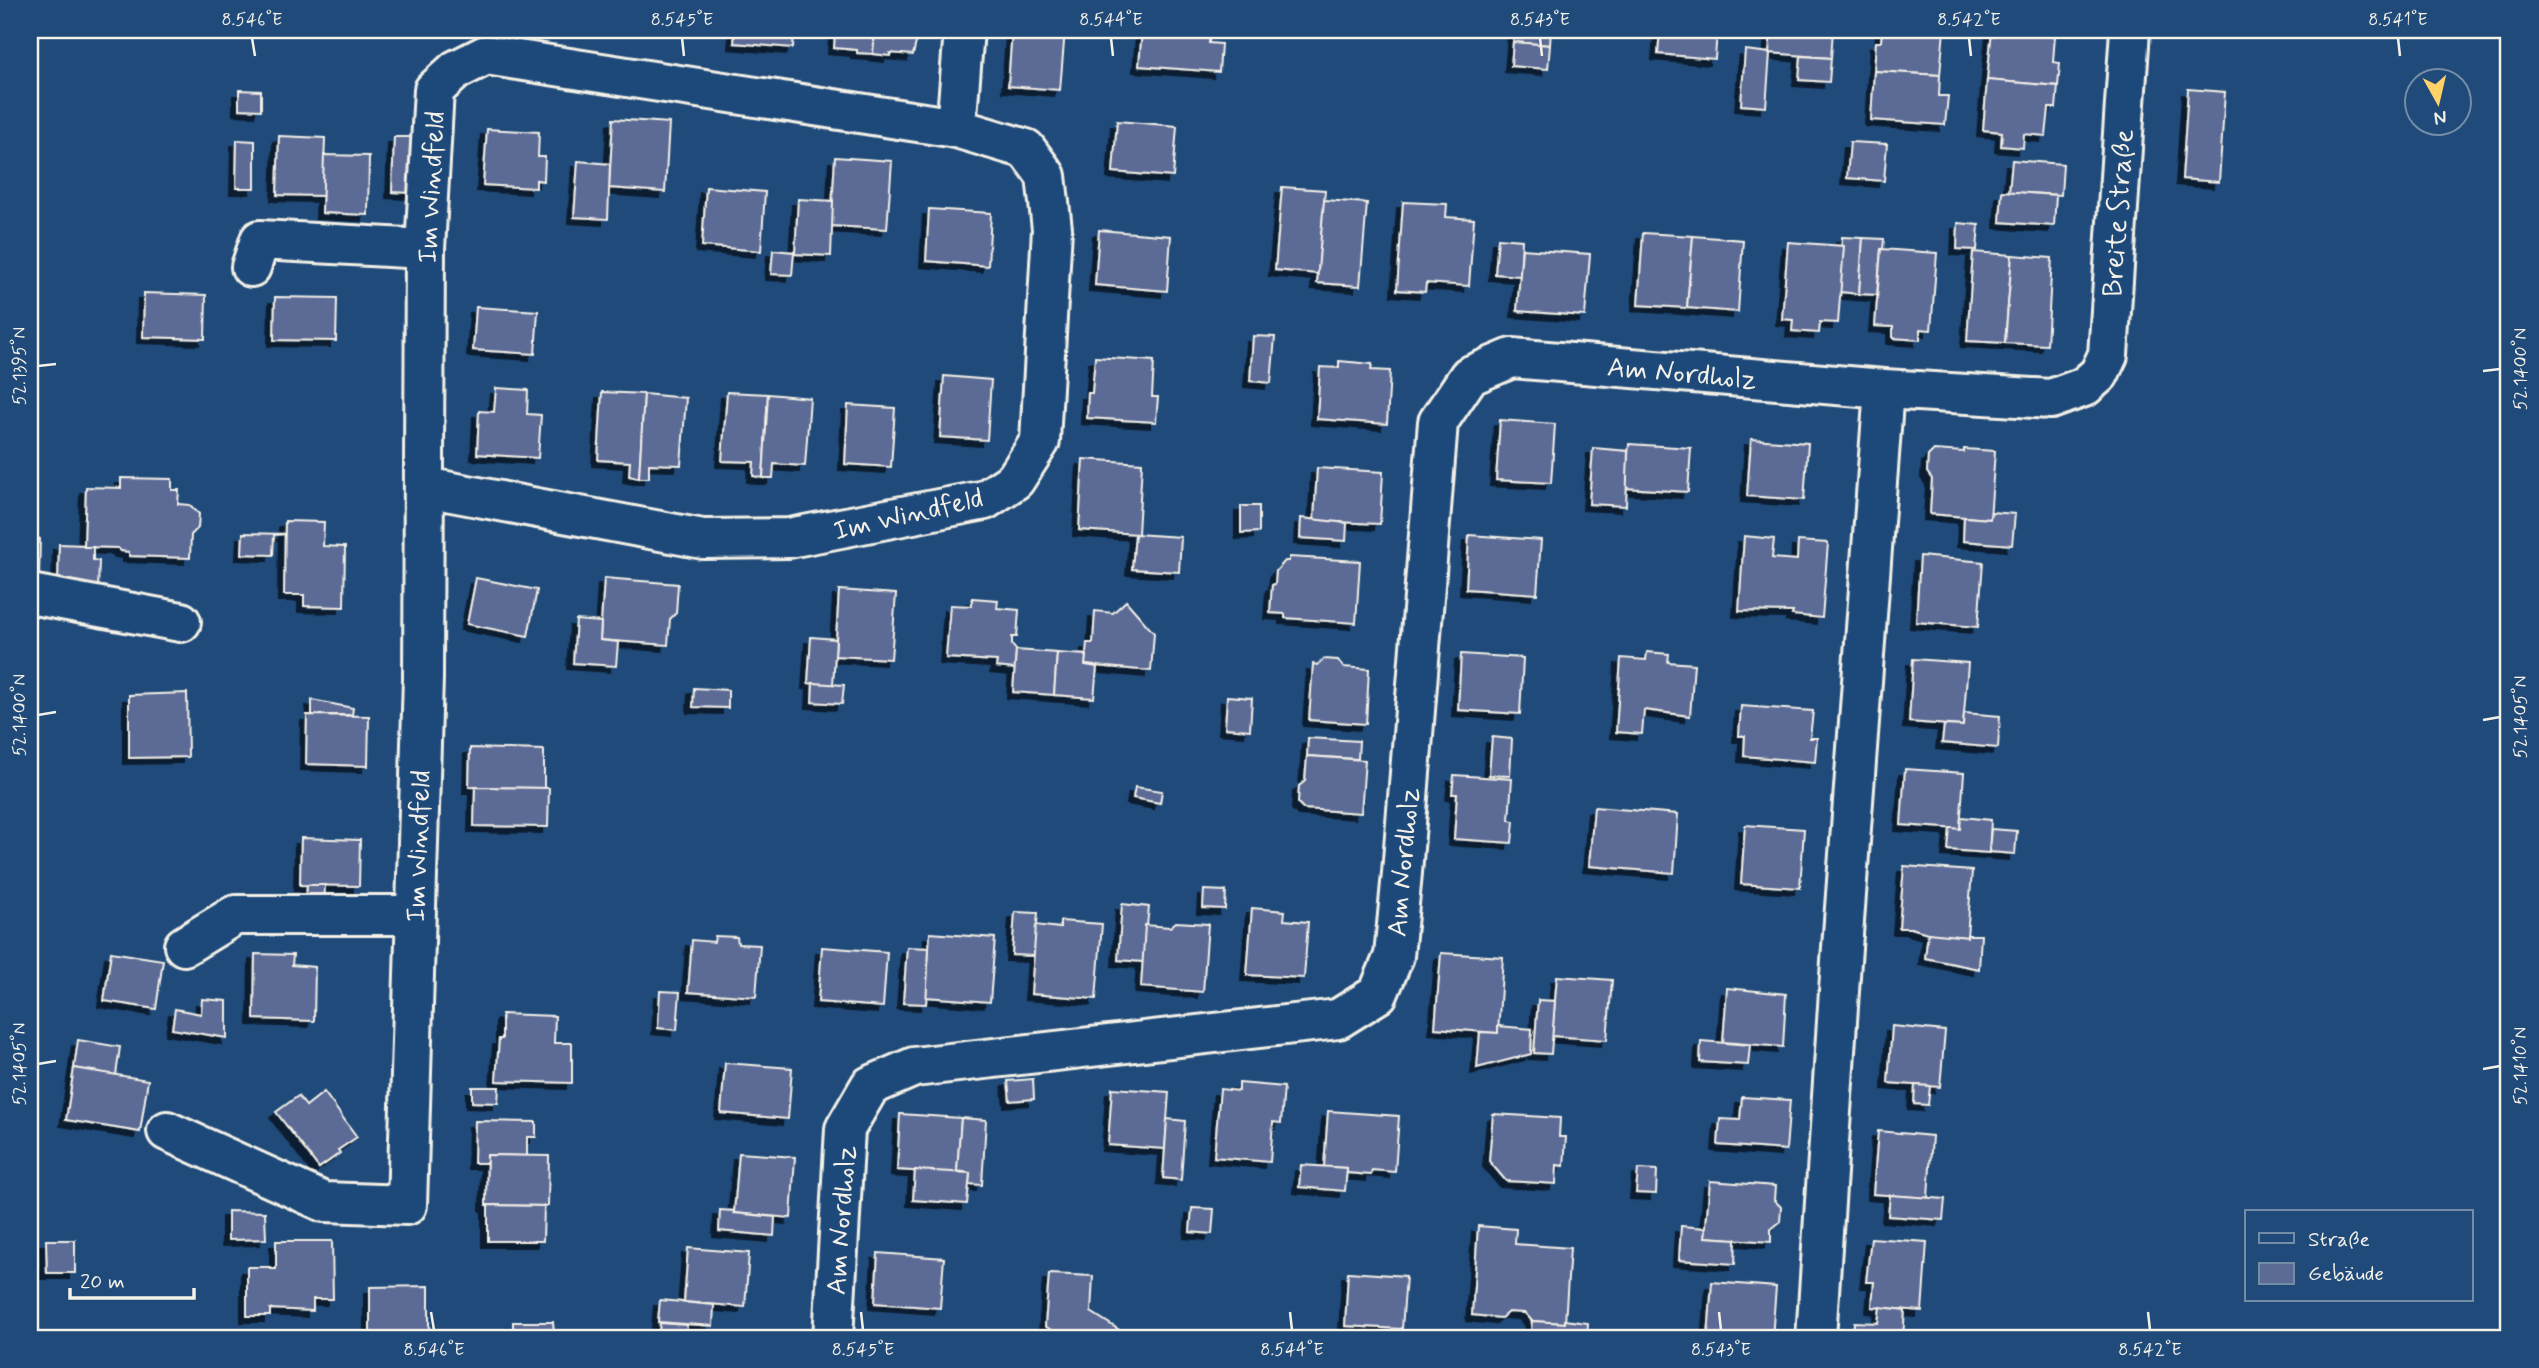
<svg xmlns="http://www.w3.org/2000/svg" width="2539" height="1368" viewBox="0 0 2539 1368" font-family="Mynerve,sans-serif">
<defs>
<filter id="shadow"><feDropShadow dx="-6" dy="6" stdDeviation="0" flood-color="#0009"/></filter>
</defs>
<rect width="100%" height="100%" fill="#1f4a7a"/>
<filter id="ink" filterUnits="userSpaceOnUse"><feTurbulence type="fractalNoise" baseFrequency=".0143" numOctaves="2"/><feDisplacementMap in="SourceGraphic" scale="14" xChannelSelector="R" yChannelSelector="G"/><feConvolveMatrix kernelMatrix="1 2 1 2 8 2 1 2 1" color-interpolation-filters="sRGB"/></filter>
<g filter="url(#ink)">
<g fill="#5c6a96" stroke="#f4f1e8" stroke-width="2" filter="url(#shadow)">
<polygon points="735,30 794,30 793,48 734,43"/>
<polygon points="832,30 875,30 873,54 857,53 857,50 834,48 835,34 832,33"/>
<polygon points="875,30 919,30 913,55 890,53 890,56 873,54"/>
<polygon points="1012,30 1065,30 1060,90 1008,86"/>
<polygon points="1142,30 1210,30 1209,43 1221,44 1219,72 1139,66"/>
<polygon points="1514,30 1551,30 1550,45 1513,42"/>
<polygon points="1660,30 1717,30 1715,59 1658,54"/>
<polygon points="1771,30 1833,30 1831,58 1769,53"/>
<polygon points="1882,30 1944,30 1940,75 1874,71 1876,42 1881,42"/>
<polygon points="1992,30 2055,35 2053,62 2060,63 2058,86 1987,80"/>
<polygon points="2017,30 2056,30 2055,35"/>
<polygon points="1513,42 1550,45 1548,69 1511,66"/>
<polygon points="1745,50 1770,53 1766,107 1741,105"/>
<polygon points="1801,56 1831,58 1829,82 1799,80"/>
<polygon points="1874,71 1940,75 1939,96 1948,96 1945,125 1871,120"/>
<polygon points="1987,80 2058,86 2056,108 2049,108 2046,136 2024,134 2023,148 2001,146 2002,132 1983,130"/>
<polygon points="2188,89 2225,92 2219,182 2182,179"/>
<polygon points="239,90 261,91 261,110 239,109"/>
<polygon points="613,119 669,123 665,192 609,188"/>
<polygon points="1117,121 1177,126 1173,177 1113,172"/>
<polygon points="30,128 38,128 39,159 30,159"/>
<polygon points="487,129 539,132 538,157 545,157 544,181 536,180 536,188 483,185"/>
<polygon points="279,136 325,138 323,196 277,195"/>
<polygon points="394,137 413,137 411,193 392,192"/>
<polygon points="237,140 255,141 255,188 236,188"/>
<polygon points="1850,142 1887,144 1884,181 1847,178"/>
<polygon points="324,155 369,156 368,215 322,213"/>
<polygon points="835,157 892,161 887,229 831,226"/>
<polygon points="2012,160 2063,164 2061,195 2009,192"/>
<polygon points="578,161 610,164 608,219 574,217"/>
<polygon points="706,187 765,192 761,251 702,246"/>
<polygon points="1282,187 1325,190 1318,274 1275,270"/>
<polygon points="2002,191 2056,195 2054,226 2000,222"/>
<polygon points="798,199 833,201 831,256 795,254"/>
<polygon points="1324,200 1367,203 1360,286 1317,283"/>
<polygon points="1403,202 1447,204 1446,217 1474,219 1469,286 1426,283 1425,292 1397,290"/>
<polygon points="929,209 991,213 988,266 926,261"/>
<polygon points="1958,223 1979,225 1977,250 1957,249"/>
<polygon points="1099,230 1171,236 1167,291 1095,285"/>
<polygon points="1643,233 1693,236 1687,308 1638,305"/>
<polygon points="1693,236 1743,240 1738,312 1687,308"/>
<polygon points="1842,237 1863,238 1859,294 1840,292"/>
<polygon points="1498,238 1522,240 1520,276 1495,274"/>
<polygon points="1863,238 1884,239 1883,249 1881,249 1877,295 1859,294"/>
<polygon points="1788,242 1844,246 1838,323 1820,322 1819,333 1792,331 1793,320 1782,319"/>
<polygon points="1522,249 1590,254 1585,316 1517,311"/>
<polygon points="1881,249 1937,253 1931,330 1920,329 1920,340 1893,338 1893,327 1875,326"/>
<polygon points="773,250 794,252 792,275 771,274"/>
<polygon points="1973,252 2012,255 2005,343 1967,341"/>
<polygon points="2012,255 2052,258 2047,345 2005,343"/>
<polygon points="144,293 206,295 205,339 143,337"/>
<polygon points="275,297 337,298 336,341 274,340"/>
<polygon points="476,307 538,311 535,354 473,350"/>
<polygon points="1253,336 1275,337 1271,383 1250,381"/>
<polygon points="1095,357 1154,361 1152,397 1158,397 1156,422 1087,418 1088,393 1092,393"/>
<polygon points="1339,361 1372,364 1371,370 1390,371 1387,424 1317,419 1320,367 1339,368"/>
<polygon points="944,376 991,380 987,440 940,437"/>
<polygon points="496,388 528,390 527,414 541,415 538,458 477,454 479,411 494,412"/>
<polygon points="602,392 644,394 639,478 629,476 630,462 598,460"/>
<polygon points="727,392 768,394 763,478 753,476 754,462 722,461"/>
<polygon points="644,394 686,398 681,465 649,464 649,478 639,478"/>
<polygon points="768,394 810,398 805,466 774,464 773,478 763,478"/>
<polygon points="848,405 895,408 891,467 845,464"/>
<polygon points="1500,420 1555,424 1551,483 1496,480"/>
<polygon points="1751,439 1808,443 1804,500 1747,496"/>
<polygon points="1629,444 1691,448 1688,492 1625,488"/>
<polygon points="1593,448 1628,451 1626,506 1589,504"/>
<polygon points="1964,449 1995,451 1990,519 1930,514 1932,479 1927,472 1928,456 1934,450 1964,452"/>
<polygon points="1083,459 1142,463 1138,534 1079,530"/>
<polygon points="1317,468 1383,472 1380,524 1314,521"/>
<polygon points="121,478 172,479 172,490 179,490 178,504 190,505 199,514 198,528 191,535 190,558 129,556 129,552 121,551 118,548 84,547 86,487 121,488"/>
<polygon points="1241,506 1259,506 1259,532 1241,533"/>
<polygon points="1991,512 2015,514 2012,545 1963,541 1964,517 1990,519"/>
<polygon points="1301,518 1347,523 1346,541 1300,538"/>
<polygon points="285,521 324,522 323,546 345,547 344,607 304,606 304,595 284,595"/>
<polygon points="243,533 285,534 274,535 273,555 242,554"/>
<polygon points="1135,534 1181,537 1179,572 1132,569"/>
<polygon points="30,535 40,539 39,578 30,575"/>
<polygon points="1469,535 1541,540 1537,594 1466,589"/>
<polygon points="1744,536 1774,539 1772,558 1797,560 1798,541 1828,543 1822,618 1792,615 1793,612 1739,611"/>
<polygon points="59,544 84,545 84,547 93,547 93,560 99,561 98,591 58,584"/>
<polygon points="1920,556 1983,562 1978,627 1916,622"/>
<polygon points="1289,557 1360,561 1356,623 1285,618 1285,614 1270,613 1272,585 1275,584 1276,571 1285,561 1289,561"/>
<polygon points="476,578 537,590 528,636 467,624"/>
<polygon points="604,578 678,584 676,613 670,619 668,645 600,640"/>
<polygon points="839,590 896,594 891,659 835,656"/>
<polygon points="972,598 998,600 997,608 1019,610 1017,637 1012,637 1012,645 1016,650 1015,669 996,667 997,661 946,658 950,605 972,606"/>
<polygon points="1126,601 1154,633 1151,671 1085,665 1087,643 1093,643 1095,611 1113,613"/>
<polygon points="576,620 601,622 600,640 618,642 616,666 573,663"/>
<polygon points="811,637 836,639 833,685 808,683"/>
<polygon points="1016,650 1057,653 1054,695 1013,692"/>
<polygon points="1647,652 1669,654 1668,662 1694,664 1690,716 1644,710 1642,734 1616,732 1621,658 1646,660"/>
<polygon points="1057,653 1086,655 1085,665 1097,667 1094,698 1054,695"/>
<polygon points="1461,654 1523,658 1520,714 1458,710"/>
<polygon points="1324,659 1338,660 1343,667 1369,669 1366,724 1309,720 1313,664 1317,665"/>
<polygon points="1913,659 1968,663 1963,726 1909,722"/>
<polygon points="813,683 844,685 842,704 812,702"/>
<polygon points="694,688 728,690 728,708 693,707"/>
<polygon points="187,693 188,757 129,758 129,695"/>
<polygon points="1227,696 1252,698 1250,730 1225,728"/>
<polygon points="312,700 353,708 352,715 312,715"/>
<polygon points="1741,706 1813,711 1810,738 1817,738 1815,762 1744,756 1745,736 1739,736"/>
<polygon points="1964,713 2000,716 1998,748 1942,743 1944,725 1963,726"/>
<polygon points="307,715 369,716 368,766 306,764"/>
<polygon points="1492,737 1512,739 1510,776 1489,775"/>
<polygon points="1308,738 1359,741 1358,759 1307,756"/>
<polygon points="470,748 544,750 544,788 469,787"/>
<polygon points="1307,756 1365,760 1361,813 1304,809 1298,803 1299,786 1305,781"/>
<polygon points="1905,769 1964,773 1960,829 1901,825"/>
<polygon points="1454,775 1512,779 1509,820 1514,821 1512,843 1454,839 1457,794 1452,794"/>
<polygon points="475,787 549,788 548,827 474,826"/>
<polygon points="1135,787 1162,791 1160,803 1133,798"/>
<polygon points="1594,807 1678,814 1674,873 1589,866"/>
<polygon points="1961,817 1991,820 1989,853 1948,850 1950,828 1960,829"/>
<polygon points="1745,825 1804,829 1800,888 1741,884"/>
<polygon points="1991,829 2017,831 2015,854 1989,852"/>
<polygon points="301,838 360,840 359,886 300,885"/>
<polygon points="1904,866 1972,871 1967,937 1931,934 1911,928 1899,928"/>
<polygon points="307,885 325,885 324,903 306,903"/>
<polygon points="1204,890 1226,891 1225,909 1203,908"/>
<polygon points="1122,904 1149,907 1143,962 1118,960"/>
<polygon points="1252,908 1285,911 1284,920 1308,922 1304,978 1247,975"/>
<polygon points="1015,912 1038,913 1034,956 1012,955"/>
<polygon points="1060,921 1102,924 1096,999 1031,994 1036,925 1060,928"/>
<polygon points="1176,922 1208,924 1203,992 1141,987 1145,925 1170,927"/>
<polygon points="930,933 995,938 990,1002 926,997"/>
<polygon points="1928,933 1967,937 1967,935 1981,935 1979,969 1925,958"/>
<polygon points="715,936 737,937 738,944 760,945 756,997 688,992 692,940 714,942"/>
<polygon points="822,947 887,952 883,1007 818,1002"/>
<polygon points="907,947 929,948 926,1004 903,1003"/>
<polygon points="111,952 163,960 156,1009 104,1001"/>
<polygon points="1441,953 1503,957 1498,1033 1435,1028"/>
<polygon points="255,954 293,955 292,965 315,967 314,1021 254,1019"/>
<polygon points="1557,976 1612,980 1607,1040 1552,1036"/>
<polygon points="1727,988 1786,994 1783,1047 1723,1042"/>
<polygon points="660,991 680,992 677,1030 658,1028"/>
<polygon points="202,999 227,1001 227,1038 172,1029 175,1009 201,1014"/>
<polygon points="1538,1000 1555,1001 1551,1054 1534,1053"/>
<polygon points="502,1014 555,1016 554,1043 572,1043 572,1083 496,1081 499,1039 502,1039"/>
<polygon points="1498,1026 1532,1029 1531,1054 1477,1068 1480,1032 1498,1033"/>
<polygon points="1892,1026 1945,1031 1940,1087 1888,1083"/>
<polygon points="78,1040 120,1047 116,1075 74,1068"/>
<polygon points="1701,1041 1750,1045 1748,1065 1700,1062"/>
<polygon points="725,1063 792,1068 788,1119 721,1113"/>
<polygon points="74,1068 148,1080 140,1132 66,1120"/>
<polygon points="1033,1079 1034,1099 1010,1101 1008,1081"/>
<polygon points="1239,1083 1284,1087 1281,1123 1273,1122 1270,1162 1214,1157 1220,1089 1239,1091"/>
<polygon points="1915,1085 1930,1086 1928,1105 1914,1104"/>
<polygon points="472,1087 499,1087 498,1103 472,1102"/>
<polygon points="1112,1088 1169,1092 1165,1149 1108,1145"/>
<polygon points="324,1092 357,1137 338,1150 340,1153 319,1168 276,1112 298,1096 306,1106"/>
<polygon points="1742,1097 1790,1100 1786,1150 1718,1145 1720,1119 1740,1120"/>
<polygon points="1328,1111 1399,1116 1395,1172 1372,1170 1371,1175 1347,1173 1347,1168 1324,1167"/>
<polygon points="900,1114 961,1118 957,1174 897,1170"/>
<polygon points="1493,1114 1560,1118 1559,1137 1566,1137 1564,1166 1557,1165 1556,1184 1506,1181 1489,1161"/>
<polygon points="961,1118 986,1120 982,1185 969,1184 970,1173 957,1171"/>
<polygon points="1167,1119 1185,1121 1181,1180 1163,1178"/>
<polygon points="475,1121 536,1122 536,1137 527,1137 527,1156 487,1155 487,1163 474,1163"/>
<polygon points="1878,1131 1932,1136 1928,1198 1873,1194"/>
<polygon points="739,1153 795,1157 791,1218 734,1213"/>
<polygon points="487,1155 549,1156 548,1206 486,1205"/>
<polygon points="1301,1165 1347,1168 1345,1191 1299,1187"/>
<polygon points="1638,1169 1657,1170 1656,1194 1636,1193"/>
<polygon points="915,1170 970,1173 967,1204 913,1200"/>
<polygon points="1710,1181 1775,1186 1774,1200 1781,1207 1780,1222 1771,1229 1771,1242 1705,1237"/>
<polygon points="1890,1195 1945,1199 1943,1220 1888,1216"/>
<polygon points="488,1205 544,1206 543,1241 488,1241"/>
<polygon points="1192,1208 1214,1209 1212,1234 1190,1232"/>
<polygon points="720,1210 734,1211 734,1213 775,1217 774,1236 719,1231"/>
<polygon points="228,1211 265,1212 266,1239 228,1240"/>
<polygon points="1478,1226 1516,1229 1515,1244 1570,1248 1565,1323 1532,1321 1525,1313 1508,1312 1501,1318 1472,1315"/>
<polygon points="1681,1226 1706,1228 1705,1237 1736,1239 1735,1264 1679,1260"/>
<polygon points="1871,1238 1927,1242 1922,1311 1872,1307 1874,1282 1866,1282"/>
<polygon points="46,1240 75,1240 75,1273 47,1273"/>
<polygon points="276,1241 332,1241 333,1299 313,1299 313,1311 270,1309 270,1316 247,1316 247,1267 270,1267 270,1269 276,1269"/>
<polygon points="688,1248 749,1253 745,1307 684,1302"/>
<polygon points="878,1253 944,1258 940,1308 875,1303"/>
<polygon points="1348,1272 1406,1276 1402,1329 1345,1326"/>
<polygon points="1049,1274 1093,1276 1091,1312 1132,1338 1064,1338 1045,1326"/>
<polygon points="1712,1282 1776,1287 1772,1338 1708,1338"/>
<polygon points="429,1286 429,1338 370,1338 370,1287"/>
<polygon points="660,1300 714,1305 713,1326 658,1322"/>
<polygon points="1880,1307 1905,1310 1903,1338 1853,1338 1854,1322 1878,1323"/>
<polygon points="1565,1320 1588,1323 1587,1338 1530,1338 1532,1321 1565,1323"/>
<polygon points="513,1322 553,1322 554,1333 578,1334 578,1338 513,1338"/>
<polygon points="660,1323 687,1325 686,1338 658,1338"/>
<polygon points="705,1334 739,1336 738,1338 705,1338"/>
<polygon points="1671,1334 1708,1336 1708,1338 1671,1338"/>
</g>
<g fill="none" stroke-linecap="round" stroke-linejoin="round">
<g stroke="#f4f1e8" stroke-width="44">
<g id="minor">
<polyline points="251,267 260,240 425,249"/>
<polyline points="425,487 703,539 789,538 985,500 1015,480 1040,441 1052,229 1046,176 1026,149 956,128"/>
<polyline points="30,594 181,622"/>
<polyline points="184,946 235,915 414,915"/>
<polyline points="167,1131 324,1202 407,1205 423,678 425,249 434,90 456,70 486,55 956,128 964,30"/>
<polyline points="833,1338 845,1129 870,1086 914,1067 1338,1019 1378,994 1394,956 1402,873 1438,422 1469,376 1512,358 1884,389 2051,399 2084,387 2099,374 2108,355 2130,30"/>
<polyline points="1816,1338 1841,961 1884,389"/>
</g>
</g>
<use href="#minor" stroke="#1f4a7a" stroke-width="38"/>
</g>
</g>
<path fill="none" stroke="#f4f1e8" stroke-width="2.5" d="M252,38L255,56M682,38L684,56M1111,38L1113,56M1540,38L1542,56M1969,38L1971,56M2398,38L2400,56M38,366L56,364M2483,371L2500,369M38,715L56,712M2483,720L2500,717M38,1064L56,1061M2483,1069L2500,1066M431,1312L434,1330M861,1312L863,1330M1290,1312L1292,1330M1719,1312L1721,1330M2148,1312L2150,1330"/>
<g text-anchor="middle" stroke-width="5" stroke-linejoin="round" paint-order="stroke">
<g font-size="28" fill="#f4f1e8" stroke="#1f4a7a">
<text transform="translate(430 187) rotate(-87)" y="10">Im Windfeld</text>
<text transform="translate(2117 213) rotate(-86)" y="10">Breite Straße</text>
<text transform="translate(1682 372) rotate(5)" y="10">Am Nordholz</text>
<text transform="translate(908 513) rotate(-13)" y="10">Im Windfeld</text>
<text transform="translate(417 846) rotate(-88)" y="10">Im Windfeld</text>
<text transform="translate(1402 862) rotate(-85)" y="10">Am Nordholz</text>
<text transform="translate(840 1220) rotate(-86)" y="10">Am Nordholz</text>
</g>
</g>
<rect width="2539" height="1368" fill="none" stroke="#1f4a7a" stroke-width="77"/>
<rect x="2245" y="1210" width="228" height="91" fill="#1f4a7a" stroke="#748da6" stroke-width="2"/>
<rect x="2259" y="1233" width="35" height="10" fill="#1f4a7a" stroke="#748da6" stroke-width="2"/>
<text x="2308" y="1246" font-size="21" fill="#f4f1e8">Straße</text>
<rect x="2259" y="1263" width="35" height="21" fill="#5c6a96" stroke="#748da6" stroke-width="2"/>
<text x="2308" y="1280" font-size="21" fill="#f4f1e8">Gebäude</text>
<g transform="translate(2438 102) rotate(172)"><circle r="33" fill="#1f4a7a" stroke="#748da6" stroke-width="2"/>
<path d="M0-5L12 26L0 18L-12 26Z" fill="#ffd166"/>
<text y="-10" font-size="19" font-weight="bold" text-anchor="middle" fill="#f4f1e8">N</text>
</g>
<path d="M70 1288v10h124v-10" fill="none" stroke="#f4f1e8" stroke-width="3.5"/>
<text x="80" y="1288" font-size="21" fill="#f4f1e8" stroke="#1f4a7a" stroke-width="5" paint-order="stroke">20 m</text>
<rect x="38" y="38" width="2462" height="1292" fill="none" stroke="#f4f1e8" stroke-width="2.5"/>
<g font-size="18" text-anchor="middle" fill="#f4f1e8">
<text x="252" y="25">8.546°E</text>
<text x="682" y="25">8.545°E</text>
<text x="1111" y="25">8.544°E</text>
<text x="1540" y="25">8.543°E</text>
<text x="1969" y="25">8.542°E</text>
<text x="2398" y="25">8.541°E</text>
<text transform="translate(19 366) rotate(-90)" y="6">52.1395°N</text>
<text transform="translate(2520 369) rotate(-90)" y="6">52.1400°N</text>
<text transform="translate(19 715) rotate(-90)" y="6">52.1400°N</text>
<text transform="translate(2520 717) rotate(-90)" y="6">52.1405°N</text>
<text transform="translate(19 1064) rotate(-90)" y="6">52.1405°N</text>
<text transform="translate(2520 1066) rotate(-90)" y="6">52.1410°N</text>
<text x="434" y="1355">8.546°E</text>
<text x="863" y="1355">8.545°E</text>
<text x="1292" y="1355">8.544°E</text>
<text x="1721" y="1355">8.543°E</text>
<text x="2150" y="1355">8.542°E</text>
</g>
</svg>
